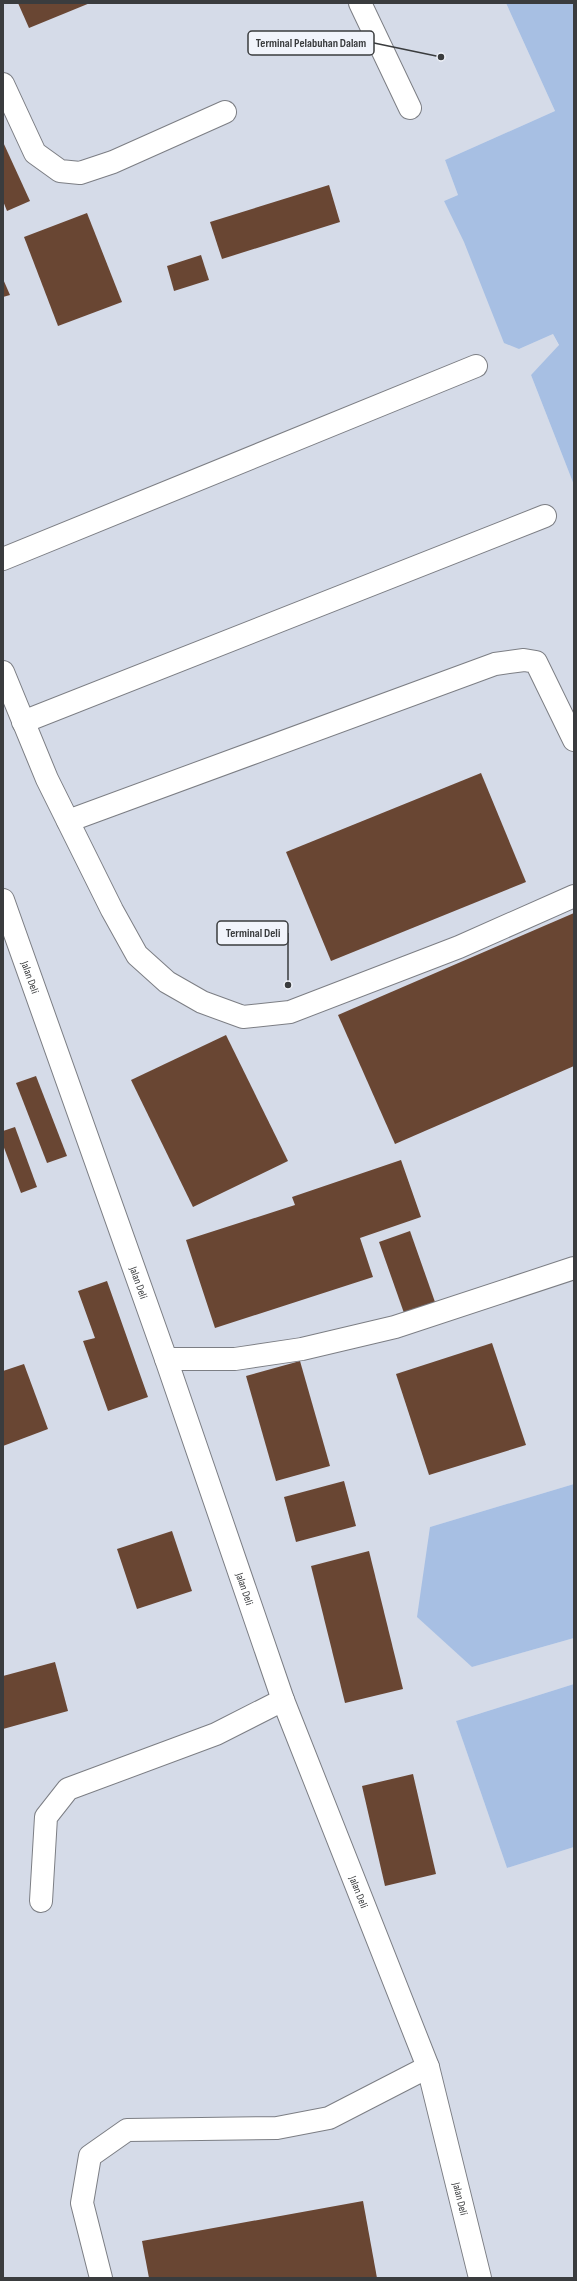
<svg xmlns="http://www.w3.org/2000/svg" width="577" height="2281" viewBox="0 0 577 2281" font-family="'Sofia Sans Condensed',sans-serif">
<rect width="100%" height="100%" fill="#e3e6ed"/>
<polygon fill="#d5dbe8" points="3,3 506,3 555,111 445,160 458,195 444,201 519,349 553,334 559,346 531,375 574,485 574,1484 430,1527 472,1667 574,1638 574,1684 456,1721 507,1868 574,1847 574,2278 3,2278"/>
<g fill="#a7bfe3">
<polygon points="506,3 574,3 574,485 531,375 559,345 553,334 519,349 504,343 464,242 444,201 458,195 445,160 555,111"/>
<polygon points="574,1484 574,1638 472,1667 417,1617 430,1527"/>
<polygon points="574,1684 574,1847 507,1868 456,1721"/>
</g>
<g fill="#694633">
<polygon points="18,3 90,3 29,28"/>
<polygon points="3,142 30,201 7,211 3,201"/>
<polygon points="329,185 340,222 222,259 210,222"/>
<polygon points="87,213 122,302 58,326 24,237"/>
<polygon points="201,255 209,280 174,291 167,266"/>
<polygon points="3,279 10,295 3,297"/>
<polygon points="481,773 526,882 331,961 286,852"/>
<polygon points="574,913 574,1066 395,1144 338,1015"/>
<polygon points="226,1035 288,1161 193,1207 131,1080"/>
<polygon points="36,1076 67,1156 47,1163 16,1083"/>
<polygon points="15,1127 37,1187 21,1193 3,1145 3,1131"/>
<polygon points="401,1160 421,1217 360,1238 373,1277 215,1328 186,1240 295,1205 292,1197"/>
<polygon points="410,1231 435,1302 404,1313 379,1242"/>
<polygon points="107,1281 148,1397 108,1411 83,1341 95,1338 78,1291"/>
<polygon points="492,1343 526,1445 429,1475 396,1374"/>
<polygon points="300,1361 330,1466 276,1481 246,1376"/>
<polygon points="24,1364 48,1429 3,1446 3,1371"/>
<polygon points="344,1481 356,1526 296,1542 284,1497"/>
<polygon points="172,1531 192,1591 137,1609 117,1549"/>
<polygon points="369,1551 403,1689 345,1703 311,1566"/>
<polygon points="55,1662 68,1711 3,1729 3,1676"/>
<polygon points="413,1774 436,1874 385,1886 362,1786"/>
<polygon points="363,2201 377,2278 149,2278 142,2241"/>
</g>
<g fill="none" stroke-linecap="round" stroke-linejoin="round">
<g stroke="#7c7e84" stroke-width="24">
<g id="minor">
<polyline points="360,3 410,108"/>
<polyline points="3,84 35,153 60,171 80,173 113,162 225,112"/>
<polyline points="3,559 476,366"/>
<polyline points="3,672 47,779 112,910 137,955 167,982 202,1002 243,1017 290,1012 459,947 574,896"/>
<polyline points="23,722 545,516"/>
<polyline points="68,821 495,664 524,660 536,662 574,740"/>
<path id="s1" d="M3,900L166,1359L283,1700L428,2067L480,2278"/>
<polyline points="166,1359 235,1359 302,1349 395,1327 574,1268"/>
<polyline points="41,1901 46,1817 68,1789 216,1734 283,1700"/>
<polyline points="101,2278 82,2203 90,2156 127,2130 277,2128 329,2118 428,2067"/>
</g>
</g>
<use href="#minor" stroke="#fff" stroke-width="22"/>
</g>
<g text-anchor="middle" stroke-width="4" stroke-linejoin="round" paint-order="stroke">
<g font-size="11" fill="#3a3c3e" stroke="#f1f4fb">
<text dy="4" stroke="none"><textPath href="#s1" startOffset="82">Jalan Deli</textPath></text>
<text dy="4" stroke="none"><textPath href="#s1" startOffset="406">Jalan Deli</textPath></text>
<text dy="4" stroke="none"><textPath href="#s1" startOffset="730">Jalan Deli</textPath></text>
<text dy="4" stroke="none"><textPath href="#s1" startOffset="1054">Jalan Deli</textPath></text>
<text dy="4" stroke="none"><textPath href="#s1" startOffset="1378">Jalan Deli</textPath></text>
</g>
</g>
<path fill="none" stroke="#3a3c3e" stroke-width="1.5" d="M441 57L374 43M288 985L288 933"/>
<g fill="#3a3c3e" stroke="#f1f4fb" stroke-width="1.5">
<circle cx="441" cy="57" r="4"/>
<circle cx="288" cy="985" r="4"/>
</g>
<g fill="#f1f4fb" stroke="#3a3c3e" stroke-width="1.5">
<rect x="248" y="31" width="126" height="24" rx="4"/>
<rect x="217" y="921" width="71" height="24" rx="4"/>
</g>
<g font-size="12" text-anchor="middle" font-weight="bold" fill="#3a3c3e">
<text x="311" y="47">Terminal Pelabuhan Dalam</text>
<text x="253" y="937">Terminal Deli</text>
</g>
<rect width="577" height="2281" fill="none" stroke="#3a3c3e" stroke-width="8"/>
</svg>
